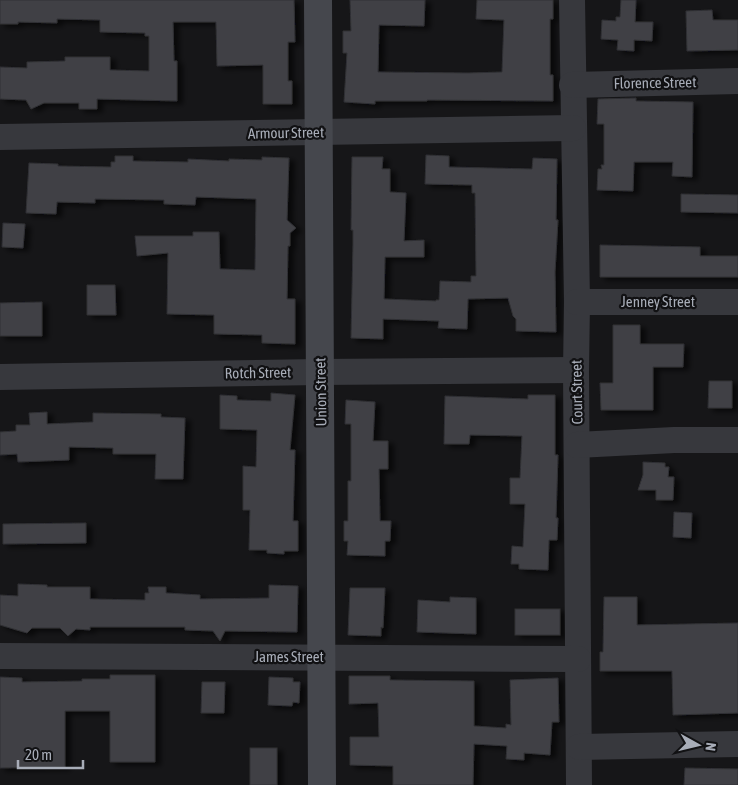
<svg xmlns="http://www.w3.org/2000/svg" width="738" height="785" viewBox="0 0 738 785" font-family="'Asap Condensed',sans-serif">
<defs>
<filter id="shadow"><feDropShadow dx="5.5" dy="3" stdDeviation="2.5" flood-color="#0009"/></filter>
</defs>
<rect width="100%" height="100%" fill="#161618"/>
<g fill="#404145" stroke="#303034" filter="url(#shadow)">
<polygon points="0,0 294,0 295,42 288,42 288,81 292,81 292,104 263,104 263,65 217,66 216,22 173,22 174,61 177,61 177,101 97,99 97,109 79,109 79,103 44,103 31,109 26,100 0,99 0,67 27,68 27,62 65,61 65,57 110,57 110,70 149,71 149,36 145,36 145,33 100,32 100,20 57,19 57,23 18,22 18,24 0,24"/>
<polygon points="350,0 425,0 424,26 379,25 378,72 468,73 502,72 504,20 476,19 477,0 553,0 553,19 550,19 550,75 553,75 553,101 427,100 427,101 375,101 375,104 344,102 347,53 343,53 343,31 351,31"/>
<polygon points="621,0 636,0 635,22 653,22 652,41 634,40 634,51 617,50 618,40 601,39 602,20 616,21 616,17 620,17"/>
<polygon points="712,10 713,20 738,20 738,50 687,51 686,11"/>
<polygon points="636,98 636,101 693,102 692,177 672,176 673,162 634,162 633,191 597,190 598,169 602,169 601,165 604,165 604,124 597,124 598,99"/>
<polygon points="426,155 449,156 449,167 532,169 533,158 557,159 556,220 558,220 555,272 556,332 516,331 516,319 513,316 508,298 468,299 467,329 438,328 439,321 383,319 383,339 351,338 353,243 353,230 351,230 352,157 383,157 382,169 390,169 390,192 406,193 404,241 424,240 424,257 385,257 384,299 436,301 436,300 439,300 440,281 471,282 471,276 476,276 475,193 472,193 472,185 425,184"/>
<polygon points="115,156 133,156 133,161 188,162 188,159 229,161 229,159 262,160 262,157 289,158 287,220 296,228 290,233 290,246 288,246 287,299 295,299 295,344 262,343 262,335 214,334 214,315 167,314 168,253 137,256 135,236 193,236 193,232 219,232 220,269 255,270 256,199 196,197 195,205 164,204 164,200 95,199 95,203 57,202 56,214 26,213 29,163 58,164 58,166 111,167 111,162 115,162"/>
<polygon points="681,194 738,195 738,213 681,212"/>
<polygon points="3,223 25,224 23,248 2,247"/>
<polygon points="600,245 700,247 700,256 738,256 738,277 600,277"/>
<polygon points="87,285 115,285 116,315 87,315"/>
<polygon points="42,302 42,336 0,336 0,303"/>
<polygon points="613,325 640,325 640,344 684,344 683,367 653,367 653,410 601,410 600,383 613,383"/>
<polygon points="709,381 732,381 732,408 708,408"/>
<polygon points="271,393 295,395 290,450 295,450 293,521 298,521 298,551 284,551 284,554 267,553 267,550 249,550 250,510 243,510 243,466 256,467 257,430 220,429 220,395 237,396 237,400 271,401"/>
<polygon points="528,395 555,395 555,455 558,455 556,518 558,518 557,540 549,540 548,570 519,569 519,564 511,564 512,546 523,547 525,504 510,504 510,478 520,478 522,436 470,435 469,444 444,444 445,396 528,399"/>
<polygon points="346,400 375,402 373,441 388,441 388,469 379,469 380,521 391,521 390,541 385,541 385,556 347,555 348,541 344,541 344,521 348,521 348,481 351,481 351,424 345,424"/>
<polygon points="47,412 47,424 93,422 93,413 161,414 161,417 185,418 183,479 155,479 156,454 113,454 113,448 69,447 69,460 18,462 17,454 0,455 0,432 16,431 16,425 30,425 29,413"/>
<polygon points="643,462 665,463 665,467 669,467 668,477 674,477 673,500 656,500 656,490 638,490 643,475"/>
<polygon points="674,512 692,513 691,538 673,537"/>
<polygon points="86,523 86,543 3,544 3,524"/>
<polygon points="18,584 47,585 47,587 90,587 90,599 145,600 145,593 149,593 148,587 166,587 166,593 200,595 200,599 269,598 269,585 298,586 297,632 225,631 220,641 213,631 185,630 185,627 90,627 90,630 76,629 68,636 60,628 32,628 27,633 0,625 0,595 18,596"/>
<polygon points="350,588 385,588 383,628 381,627 381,636 348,635"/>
<polygon points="450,597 476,598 476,634 417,632 418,600 450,602"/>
<polygon points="604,597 637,597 637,625 738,623 738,713 673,715 672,671 600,671 600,652 603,652"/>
<rect x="515" y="609" width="45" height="26"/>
<polygon points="110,675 155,675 155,762 110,762 110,711 65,711 65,767 0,768 0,677 22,678 22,682 82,681 82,679 110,679"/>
<polygon points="349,676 390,676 390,680 474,681 474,726 506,728 506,724 511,725 510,680 558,678 559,722 552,722 550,755 524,753 524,760 506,759 507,746 474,744 473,785 393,785 393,766 350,765 350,737 379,737 378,703 349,704"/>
<polygon points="269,677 293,678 293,682 300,682 299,703 293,702 292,706 268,705"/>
<polygon points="202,682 225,682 224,713 201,713"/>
<rect x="250" y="748" width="27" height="37"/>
<polygon points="685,768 738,769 738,785 684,785"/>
</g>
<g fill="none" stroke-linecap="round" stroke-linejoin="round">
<g stroke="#37383d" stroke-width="26">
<polyline points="572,0 577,302 576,370 579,785"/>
<polyline points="572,85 738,81"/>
<polyline points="0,137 573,128"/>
<polyline points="577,302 738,302"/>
<polyline points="0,377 320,372 576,370"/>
<polyline points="577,445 674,440 738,440"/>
<polyline points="0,656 578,659"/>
<polyline points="579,747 738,744"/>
</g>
<polyline stroke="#45474d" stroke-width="28" points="318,0 322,785"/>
</g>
<g text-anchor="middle" stroke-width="4.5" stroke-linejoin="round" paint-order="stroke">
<g font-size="15" fill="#a8adb8" stroke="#111113">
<text transform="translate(655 83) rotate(-1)" y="5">Florence Street</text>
<text transform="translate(286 133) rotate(-1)" y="5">Armour Street</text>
<text x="658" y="307">Jenney Street</text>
<text transform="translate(258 373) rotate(-1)" y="5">Rotch Street</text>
<text transform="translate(321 392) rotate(-91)" y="5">Union Street</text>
<text transform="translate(577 392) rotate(-91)" y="5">Court Street</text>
<text x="289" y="662">James Street</text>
</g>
</g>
<g transform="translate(698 745) rotate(98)" stroke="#111113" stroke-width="4" paint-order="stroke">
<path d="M0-4L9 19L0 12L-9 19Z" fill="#a8adb8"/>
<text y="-8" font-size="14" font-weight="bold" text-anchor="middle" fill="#a8adb8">N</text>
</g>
<path d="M18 760v8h65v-8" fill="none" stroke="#a8adb8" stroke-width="2.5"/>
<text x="25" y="760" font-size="15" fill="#a8adb8" stroke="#111113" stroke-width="4" paint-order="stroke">20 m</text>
</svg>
